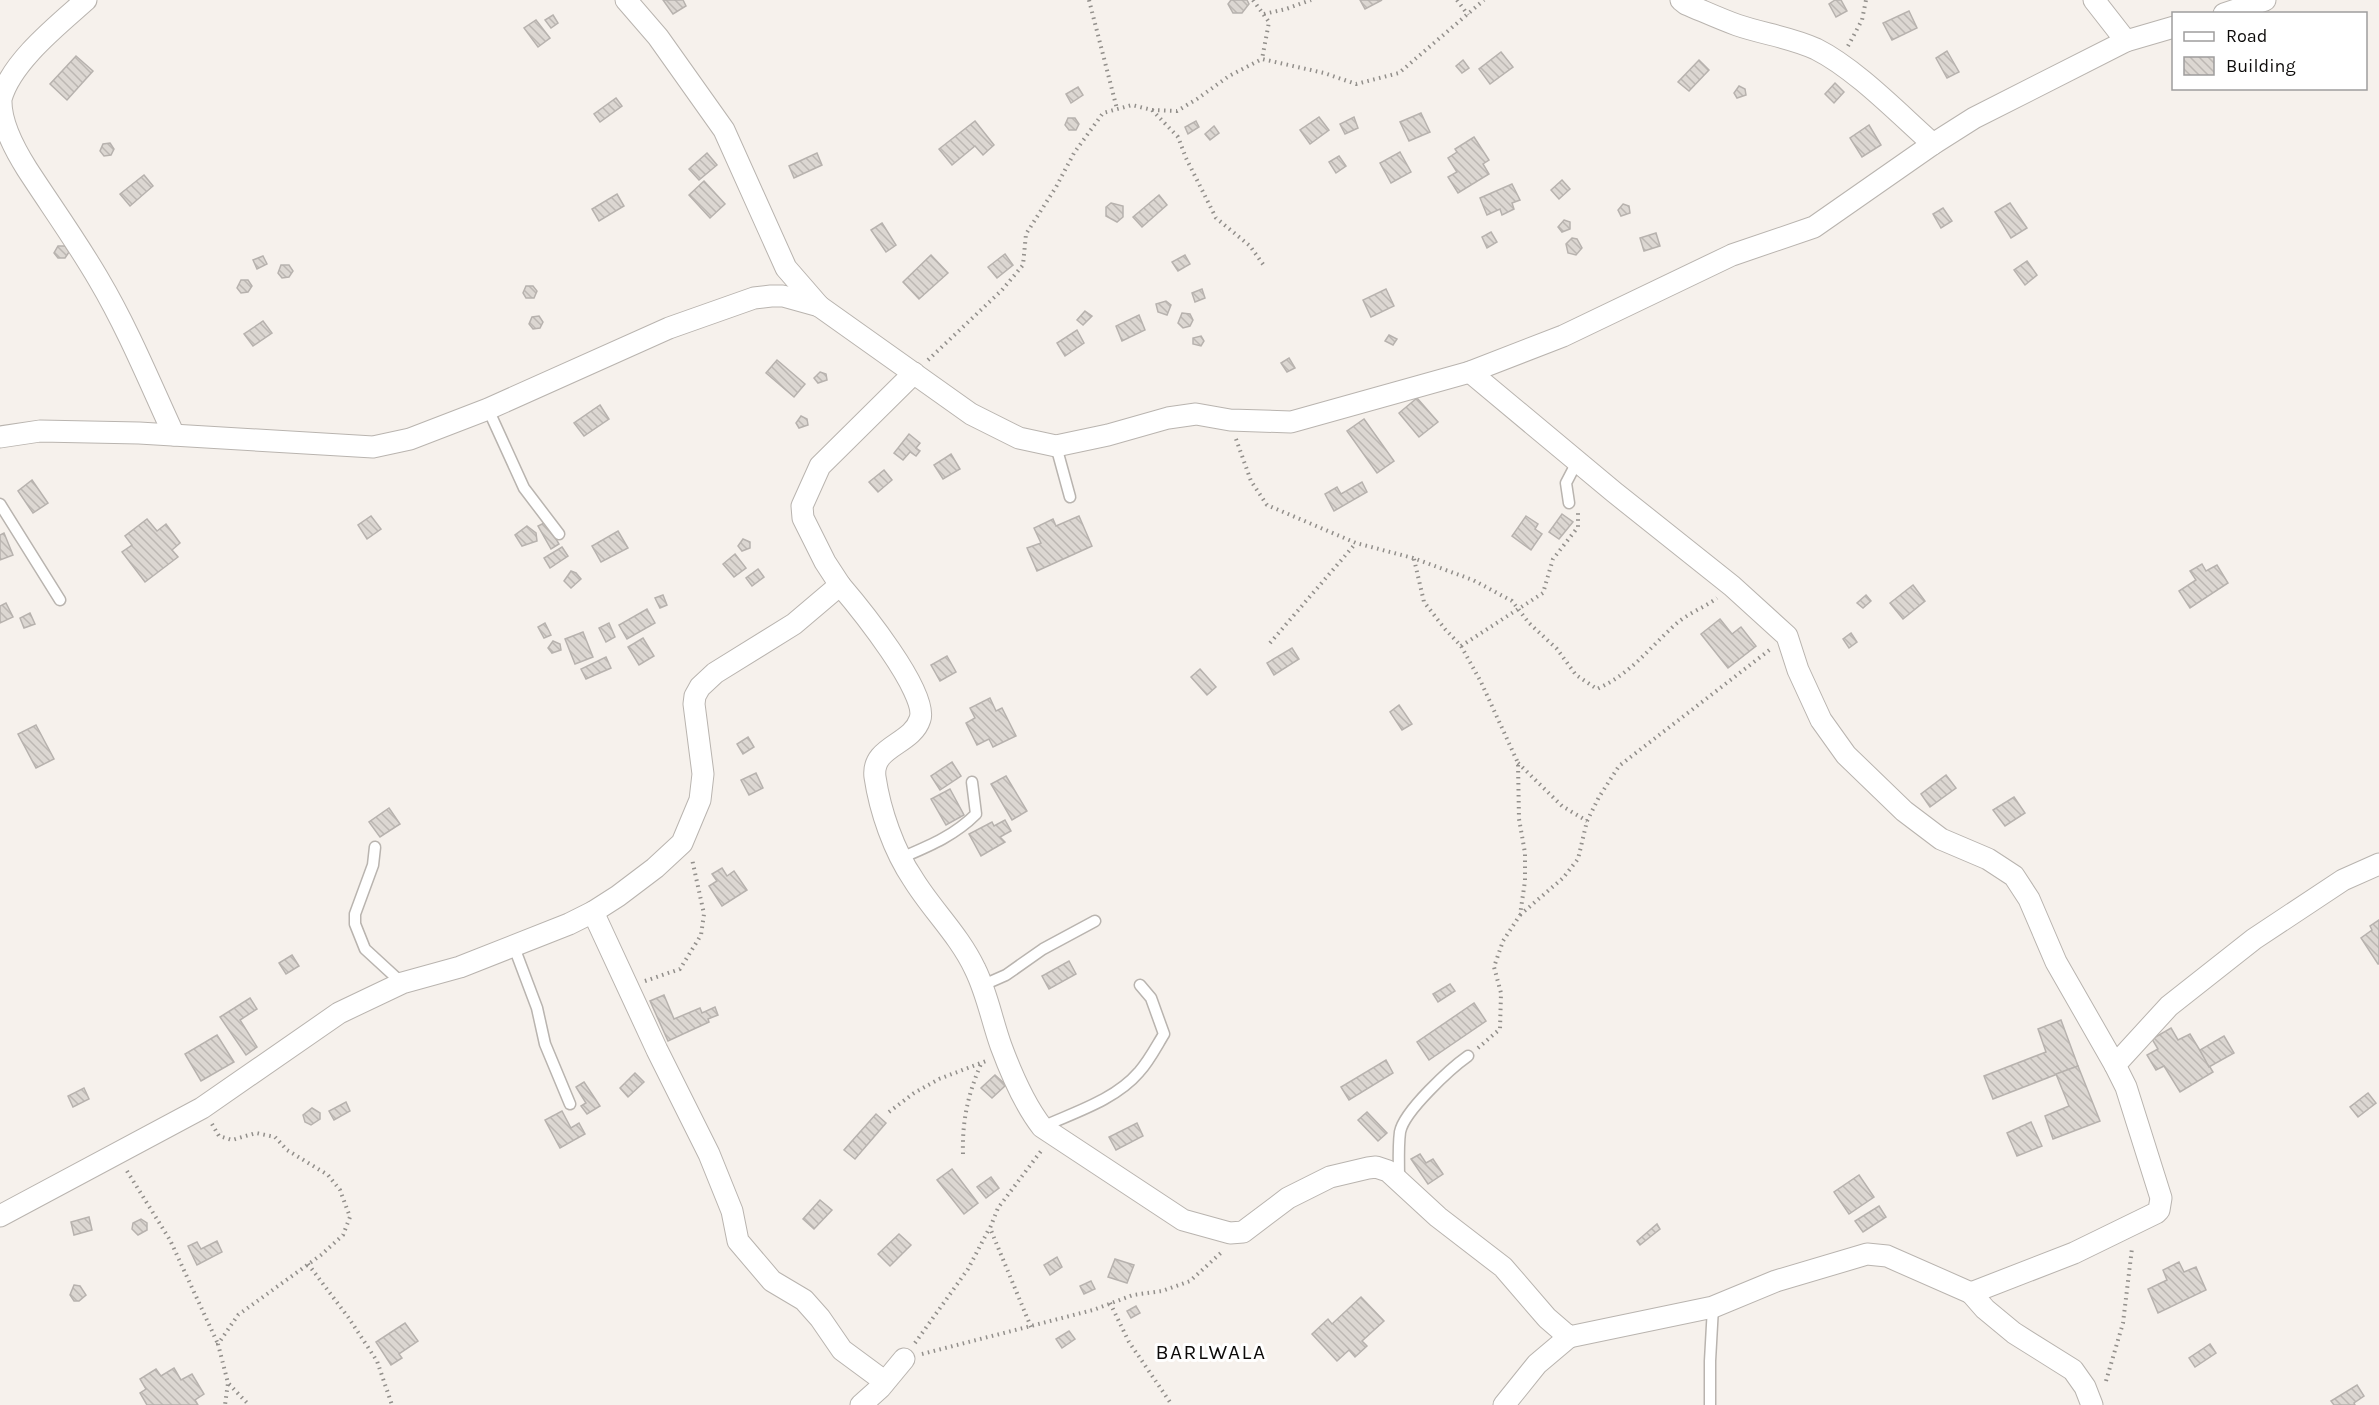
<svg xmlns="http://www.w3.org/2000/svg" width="2379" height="1405" viewBox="0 0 2379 1405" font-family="Karla,sans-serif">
<defs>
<pattern id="building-back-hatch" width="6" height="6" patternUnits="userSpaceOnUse" patternTransform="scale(1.5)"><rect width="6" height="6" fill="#dcd7d2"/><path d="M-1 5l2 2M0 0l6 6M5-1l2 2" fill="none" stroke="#bcb7b3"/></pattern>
</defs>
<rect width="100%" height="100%" fill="#f6f1ec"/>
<g fill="url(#building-back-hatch)" stroke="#b7b2ae" stroke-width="1.5">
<polygon points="663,0 683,0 686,6 673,14"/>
<polygon points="1231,0 1247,0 1249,4 1242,13 1233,13 1228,4"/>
<polygon points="1360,0 1382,0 1365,9"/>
<polygon points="1835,0 1841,0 1847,11 1836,17 1829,4"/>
<polygon points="1909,11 1917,28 1892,40 1883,23"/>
<polygon points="553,15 558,23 551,28 545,20"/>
<polygon points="536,20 550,38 538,47 524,28"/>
<polygon points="1947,51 1959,72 1947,78 1936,58"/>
<polygon points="1501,52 1513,67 1490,84 1479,69"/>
<polygon points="76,56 93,71 67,100 50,84"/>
<polygon points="1463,60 1469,68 1462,73 1456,66"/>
<polygon points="1699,60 1709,70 1689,91 1678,82"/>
<polygon points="1835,83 1844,92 1834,103 1825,94"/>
<polygon points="1739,86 1745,89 1746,95 1737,98 1734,93"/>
<polygon points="1078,87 1083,95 1071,103 1066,94"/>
<polygon points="616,98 622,106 600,122 594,114"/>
<polygon points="1421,113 1430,132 1409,141 1400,122"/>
<polygon points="1319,117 1329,130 1310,144 1300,130"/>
<polygon points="1354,117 1358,128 1345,134 1340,124"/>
<polygon points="1068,118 1075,118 1079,124 1076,130 1069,130 1065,125"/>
<polygon points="975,121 994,145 983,155 975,146 952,165 939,149"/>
<polygon points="1196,121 1199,127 1188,134 1185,127"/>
<polygon points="1869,125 1881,145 1862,157 1850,138"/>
<polygon points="1214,126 1219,133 1210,140 1205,134"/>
<polygon points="1474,137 1489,160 1483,164 1489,174 1458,193 1448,177 1457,172 1448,158 1457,152 1455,149"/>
<polygon points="110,143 114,149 111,155 104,156 100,151 103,144"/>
<polygon points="1400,152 1411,172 1391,183 1380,163"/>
<polygon points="707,153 717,165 699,180 689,169"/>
<polygon points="817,153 822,165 794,178 789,166"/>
<polygon points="1339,156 1346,166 1336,173 1329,162"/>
<polygon points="144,175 153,186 130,206 120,194"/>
<polygon points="1562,180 1570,189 1559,199 1551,190"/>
<polygon points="704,181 725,204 710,218 689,195"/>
<polygon points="1512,184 1520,200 1512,203 1514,209 1502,215 1500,209 1487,215 1480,198"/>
<polygon points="617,194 624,206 599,221 592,209"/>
<polygon points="1159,195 1167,205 1142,227 1133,217"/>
<polygon points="1111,203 1123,206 1123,217 1117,222 1106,216 1106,207"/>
<polygon points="2010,203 2027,228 2011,238 1995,212"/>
<polygon points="1623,204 1629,206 1630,213 1621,216 1618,210"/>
<polygon points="1943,208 1952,221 1941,228 1933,214"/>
<polygon points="1564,220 1570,222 1570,229 1562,232 1558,227"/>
<polygon points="882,223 896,245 886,252 871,230"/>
<polygon points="1491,232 1497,242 1487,248 1482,237"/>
<polygon points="1656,233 1660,246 1644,251 1640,238"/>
<polygon points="1572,238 1577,239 1582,248 1576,255 1568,253 1566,244"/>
<polygon points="58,246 65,246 69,252 65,258 58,258 54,253"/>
<polygon points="1005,254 1013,265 997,278 988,267"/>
<polygon points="931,255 948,273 919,299 903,282"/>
<polygon points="1185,255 1190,264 1178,271 1172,262"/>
<polygon points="263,256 267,264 257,269 253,260"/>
<polygon points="2027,261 2037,275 2025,285 2014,270"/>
<polygon points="281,265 289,265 293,271 289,277 282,278 278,273"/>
<polygon points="241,280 248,280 252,286 248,292 241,293 237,288"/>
<polygon points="526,286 533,286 537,291 534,298 526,298 523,293"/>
<polygon points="1202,289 1205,298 1195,302 1192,293"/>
<polygon points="1386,289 1394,306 1371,317 1363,300"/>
<polygon points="1166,301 1171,305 1167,315 1158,312 1156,304"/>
<polygon points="1085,311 1092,316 1083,325 1077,320"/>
<polygon points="1182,313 1190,314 1193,320 1190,326 1183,328 1178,323"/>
<polygon points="1139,315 1145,330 1122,341 1116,326"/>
<polygon points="539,316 543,322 540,328 533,329 529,324 532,317"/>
<polygon points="263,321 272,333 253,346 244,334"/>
<polygon points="1077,330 1084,343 1065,356 1057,343"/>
<polygon points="1389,335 1397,339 1393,345 1385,341"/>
<polygon points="1201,336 1204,341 1201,346 1193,344 1193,338"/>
<polygon points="1289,358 1295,368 1287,372 1281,363"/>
<polygon points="777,360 805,384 794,397 766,373"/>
<polygon points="820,372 826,374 827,380 818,383 814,378"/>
<polygon points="1417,398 1438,422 1419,437 1399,413"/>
<polygon points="600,405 609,419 584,436 574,423"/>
<polygon points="801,416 807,419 808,425 799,428 796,423"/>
<polygon points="1364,419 1394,461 1377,473 1347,431"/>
<polygon points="909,434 920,443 916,448 920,451 916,456 910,452 903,460 894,453"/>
<polygon points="951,454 960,469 943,479 934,465"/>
<polygon points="884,470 892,480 878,492 869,482"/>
<polygon points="32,480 48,503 33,513 18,491"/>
<polygon points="1362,482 1367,492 1334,511 1325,494 1337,487 1341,494"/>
<polygon points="1562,514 1573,522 1559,539 1549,532"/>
<polygon points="371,516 381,529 367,539 358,525"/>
<polygon points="1079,516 1092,546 1037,571 1027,548 1041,543 1034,528 1053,519 1056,526"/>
<polygon points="1526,516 1538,524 1535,529 1542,534 1531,550 1512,536"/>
<polygon points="147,519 157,531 166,524 180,543 172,550 178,557 145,582 122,552 132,545 125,536"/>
<polygon points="546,522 559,544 551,549 538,526"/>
<polygon points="527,526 536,533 537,541 522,546 515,535"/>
<polygon points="618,531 628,548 601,562 592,546"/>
<polygon points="4,533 13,555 0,560 0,535"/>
<polygon points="743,539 750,542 750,548 742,551 738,546"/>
<polygon points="562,547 568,556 550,568 544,558"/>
<polygon points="735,554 746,568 734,577 723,564"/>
<polygon points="2202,564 2206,571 2217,565 2228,583 2190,608 2179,591 2196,580 2190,571"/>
<polygon points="758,569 764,577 752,586 746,578"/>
<polygon points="571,571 576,573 581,579 571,588 564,581"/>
<polygon points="1913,585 1925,601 1903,619 1890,603"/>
<polygon points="663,595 667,605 660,608 655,598"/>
<polygon points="1866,595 1871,601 1863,608 1857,603"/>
<polygon points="6,603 13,617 0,623 0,606"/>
<polygon points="647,609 655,623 627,639 619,625"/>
<polygon points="30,613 35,624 24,628 20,618"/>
<polygon points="1720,619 1732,634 1741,627 1756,646 1728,668 1701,634"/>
<polygon points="545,623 551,635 544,638 538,627"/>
<polygon points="609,623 615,637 606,642 599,628"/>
<polygon points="583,632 593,657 575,664 565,639"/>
<polygon points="1851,633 1857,642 1849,648 1843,639"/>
<polygon points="643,638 654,656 639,665 628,647"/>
<polygon points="553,641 560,644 561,650 552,653 548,648"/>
<polygon points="1292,648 1299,659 1274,675 1267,663"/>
<polygon points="947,656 956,672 940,681 931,665"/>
<polygon points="606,657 611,668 586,679 581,669"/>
<polygon points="1200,669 1216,687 1207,695 1191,677"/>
<polygon points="990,698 996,711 1002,708 1016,736 993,747 989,739 977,745 966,723 975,718 970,708"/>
<polygon points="1399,705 1412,724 1402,730 1390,712"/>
<polygon points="36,725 54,759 36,768 18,734"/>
<polygon points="748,737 754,747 743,754 737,744"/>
<polygon points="952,762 961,776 940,790 931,776"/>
<polygon points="756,773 763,788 749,795 741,780"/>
<polygon points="1946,775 1956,788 1930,807 1921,794"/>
<polygon points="1006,776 1027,811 1012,820 991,784"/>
<polygon points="950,789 964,815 946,825 931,799"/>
<polygon points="2014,797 2025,813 2005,826 1993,810"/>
<polygon points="389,808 400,824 380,837 369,822"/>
<polygon points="1005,820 1011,831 1000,837 1005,842 981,856 969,834 992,822 994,826"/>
<polygon points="722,868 727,876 734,871 747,890 722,906 709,886 717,881 712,874"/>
<polygon points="2379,920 2379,964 2378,964 2361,938 2372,930 2370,926"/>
<polygon points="292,955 299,966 286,974 279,963"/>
<polygon points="1069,961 1076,974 1049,989 1042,976"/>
<polygon points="1450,984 1455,991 1438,1002 1433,994"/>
<polygon points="664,995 674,1019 700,1008 702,1013 715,1007 718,1015 708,1019 709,1022 668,1041 650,1001"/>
<polygon points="250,998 257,1009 240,1020 257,1047 246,1055 220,1017"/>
<polygon points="1474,1003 1486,1021 1429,1060 1417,1042"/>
<polygon points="2061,1020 2078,1066 1993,1099 1984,1076 2046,1052 2038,1029"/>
<polygon points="2171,1028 2178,1040 2190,1034 2213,1072 2180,1092 2164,1066 2156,1070 2147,1055 2158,1049 2152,1039"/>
<polygon points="217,1035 234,1062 201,1081 185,1054"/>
<polygon points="2224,1036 2234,1053 2209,1067 2200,1050"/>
<polygon points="1386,1060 1393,1073 1349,1100 1341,1087"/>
<polygon points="2078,1066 2100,1121 2053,1139 2045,1116 2069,1106 2056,1074"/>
<polygon points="635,1073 644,1082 628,1097 620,1088"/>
<polygon points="995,1075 1006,1085 992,1098 981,1088"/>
<polygon points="584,1082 600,1106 587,1114 581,1106 586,1103 576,1087"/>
<polygon points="84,1088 89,1099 73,1107 68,1096"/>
<polygon points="2368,1093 2376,1103 2358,1117 2350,1107"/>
<polygon points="346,1102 350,1111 334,1120 329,1111"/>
<polygon points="312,1108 320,1113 320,1119 311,1125 305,1122 303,1115"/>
<polygon points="562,1111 571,1128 579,1123 585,1134 560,1148 545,1120"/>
<polygon points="1367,1112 1387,1133 1378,1141 1358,1120"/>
<polygon points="876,1114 886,1123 855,1159 844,1150"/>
<polygon points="2031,1122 2042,1146 2017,1156 2007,1133"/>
<polygon points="1137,1123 1143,1136 1116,1150 1109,1137"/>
<polygon points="1420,1154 1426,1163 1433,1159 1443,1174 1428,1184 1411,1159"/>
<polygon points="952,1169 978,1203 964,1214 937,1180"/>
<polygon points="1859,1175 1874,1197 1849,1214 1834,1192"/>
<polygon points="991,1177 999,1188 986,1198 977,1187"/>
<polygon points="820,1200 832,1210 814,1229 803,1219"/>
<polygon points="1879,1206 1886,1217 1863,1232 1855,1221"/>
<polygon points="89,1217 92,1230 74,1235 71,1222"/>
<polygon points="141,1219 147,1223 147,1230 138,1235 132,1229 133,1223"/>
<polygon points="1657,1224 1660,1229 1640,1245 1637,1241"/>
<polygon points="899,1234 911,1245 890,1266 878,1254"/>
<polygon points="217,1241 222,1252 197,1265 188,1246 197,1242 201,1249"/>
<polygon points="1057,1257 1062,1267 1050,1275 1044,1265"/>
<polygon points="1115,1259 1134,1265 1127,1283 1108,1277"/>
<polygon points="2179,1262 2184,1272 2196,1267 2206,1290 2158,1313 2148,1289 2167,1280 2163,1270"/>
<polygon points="1091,1281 1095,1289 1084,1294 1080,1286"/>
<polygon points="74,1285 80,1286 86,1295 79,1301 74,1301 70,1295"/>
<polygon points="1361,1297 1384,1321 1362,1341 1367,1346 1355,1357 1349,1350 1337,1361 1312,1334 1328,1319 1332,1324"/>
<polygon points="1136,1306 1140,1313 1131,1318 1127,1311"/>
<polygon points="405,1323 418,1341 399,1354 402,1358 391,1365 376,1342"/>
<polygon points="1069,1331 1075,1339 1062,1348 1056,1339"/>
<polygon points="2210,1344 2216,1353 2195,1367 2189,1358"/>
<polygon points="174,1368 181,1380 192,1374 204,1394 195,1400 198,1405 147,1405 140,1393 146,1389 140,1379 156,1369 161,1376"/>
<polygon points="2357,1385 2364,1396 2354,1403 2355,1405 2334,1405 2331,1401"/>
</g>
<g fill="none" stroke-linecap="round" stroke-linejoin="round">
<g stroke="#b9b4af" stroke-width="13">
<g id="service">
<polyline points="488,409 524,488 559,534"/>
<polyline points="1056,446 1070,497"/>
<polyline points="1569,503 1566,483 1578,460"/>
<polyline points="0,504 60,600"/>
<polyline points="375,847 373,865 355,914 355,924 365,949 402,983"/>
<path d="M901,858C929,846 954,836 976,814L972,782"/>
<polyline points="514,947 537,1008 545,1044 570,1104"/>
<polyline points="981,986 1006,975 1043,949 1095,921"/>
<path d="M1042,1127C1075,1112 1115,1100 1139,1072C1149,1061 1156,1047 1164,1034L1151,998L1140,985"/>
<path d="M1399,1179C1399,1164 1398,1147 1400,1132C1404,1111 1451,1068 1468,1056"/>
<polyline points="1710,1405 1710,1361 1713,1307"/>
</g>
</g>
<g stroke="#b9b4af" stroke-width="23">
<g id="minor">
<path d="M86,0C58,25 11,62 1,99C0,123 15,150 27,169C51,206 77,242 99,280C128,329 150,383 174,435"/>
<polyline points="626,0 658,37 724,130 786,268 819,306"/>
<path d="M1681,0L1686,4C1703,11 1720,19 1737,25C1763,34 1790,37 1816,49C1856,69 1899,114 1933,144"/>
<polyline points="2094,0 2126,41"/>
<polyline points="2224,14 2265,0"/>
<polyline points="1470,372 1614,492 1732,586 1787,636 1798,670 1821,720 1846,755 1904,811 1941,839 1988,859 2014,876 2029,899 2056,962 2115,1065"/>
<polyline points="0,437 40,431 139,433 373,447 410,439 488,409 669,328 754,298 771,296 783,296 819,306 971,414 1019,438 1056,446 1108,435 1168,418 1196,414 1230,420 1291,422 1470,372 1563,336 1732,255 1814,227 1933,144 1974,118 2126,41 2174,27"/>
<path d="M840,585C858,606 929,693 920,719C912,745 871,746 875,777C880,811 894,851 913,879C932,910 959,935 975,969C987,993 992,1021 1001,1046C1011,1073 1024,1104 1042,1127L1183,1220L1230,1233L1243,1232L1288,1198L1330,1177L1368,1168L1376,1167L1388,1171L1438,1217L1503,1267L1547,1318L1569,1337L1713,1307L1776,1281L1867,1254L1887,1256L1971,1293L2074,1253L2156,1213L2159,1210L2161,1198L2126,1087L2115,1065L2169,1006L2254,939L2343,880L2379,864"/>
<polyline points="593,912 657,1050 709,1154 732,1211 738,1241 772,1281 804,1300 820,1318 842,1350 884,1381"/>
<polyline points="0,1216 202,1108 339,1013 402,983 460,967 569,924 593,912 618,896 655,868 682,843 700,800 703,774 694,704 695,696 700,687 715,673 794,624 840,585 825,562 803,518 802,506 820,466 914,373"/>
<polyline points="1971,1293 1985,1309 2014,1333 2073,1370 2085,1387 2092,1405"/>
<polyline points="861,1405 880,1388 904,1359"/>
<polyline points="1504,1405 1537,1364 1569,1337"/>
</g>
</g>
<g stroke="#928f8b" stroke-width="4" stroke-dasharray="1.5 4.5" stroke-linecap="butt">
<polyline points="1089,0 1117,109"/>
<polyline points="1253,0 1269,22 1262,59"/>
<polyline points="1457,0 1468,15"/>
<polyline points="1264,14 1286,9 1311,0"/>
<polyline points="1848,46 1862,20 1866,0"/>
<polyline points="1152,110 1178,137 1186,158 1216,218 1250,246 1265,267"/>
<polyline points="928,360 1002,290 1023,265 1026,234 1056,187 1074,153 1103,113 1132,105 1152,110 1177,111 1197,99 1229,76 1262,59 1324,73 1356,84 1399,73 1484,0"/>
<path d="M1236,439L1251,481L1267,505L1356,543L1413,558L1473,580L1512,601L1529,623L1557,649L1576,675L1597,689C1632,673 1649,648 1677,623C1689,613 1705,607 1717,598"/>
<polyline points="1414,559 1424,602 1445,629 1461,646 1481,682 1518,763 1519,819 1525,853 1525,881 1520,915 1503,941 1494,967 1501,993 1500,1029 1478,1048"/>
<polyline points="1270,643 1356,543"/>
<polyline points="1461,646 1543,593 1553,559 1578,527 1578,513"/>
<polyline points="1518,763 1562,806 1587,821"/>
<polyline points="1520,915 1563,878 1578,859 1587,821 1599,797 1619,766 1772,648"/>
<polyline points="645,981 680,969 701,935 704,914 692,859"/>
<polyline points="889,1112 914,1093 939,1079 986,1061"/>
<polyline points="212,1124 219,1136 232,1140 256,1133 275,1137 287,1150 328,1175 340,1190 350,1217 343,1235 321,1255 238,1315 218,1344 228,1383 225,1405"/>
<path d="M963,1154C962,1121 968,1094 981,1064"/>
<polyline points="127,1171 170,1240 218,1344"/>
<polyline points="308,1264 348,1317 377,1361 392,1405"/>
<polyline points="1110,1303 1129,1342 1172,1405"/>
<polyline points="1031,1327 990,1228 998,1208 1041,1151"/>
<polyline points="915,1343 968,1269 989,1229"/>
<polyline points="922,1354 1093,1310 1133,1295 1162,1291 1190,1281 1223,1251"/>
<polyline points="2106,1381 2123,1323 2132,1248"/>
<polyline points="229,1384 249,1405"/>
</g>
<use href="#service" stroke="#fff" stroke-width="10"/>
<use href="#minor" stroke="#fff" stroke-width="21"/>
</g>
<g text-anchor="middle" stroke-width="6" stroke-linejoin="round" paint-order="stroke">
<g font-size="21" letter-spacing="1.5" fill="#0d0b0a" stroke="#fff">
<text x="1211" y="1359">BARLWALA</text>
</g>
</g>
<rect x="2172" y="12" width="195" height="78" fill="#ffffff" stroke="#9e9d9d" stroke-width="1.5"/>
<rect x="2184" y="32" width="30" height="9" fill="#ffffff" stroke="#9e9d9d" stroke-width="1.5"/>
<text x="2226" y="42" font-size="18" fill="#0d0b0a">Road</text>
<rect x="2184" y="57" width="30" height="18" fill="url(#building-back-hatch)" stroke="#9e9d9d" stroke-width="1.5"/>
<text x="2226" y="72" font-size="18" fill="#0d0b0a">Building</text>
</svg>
